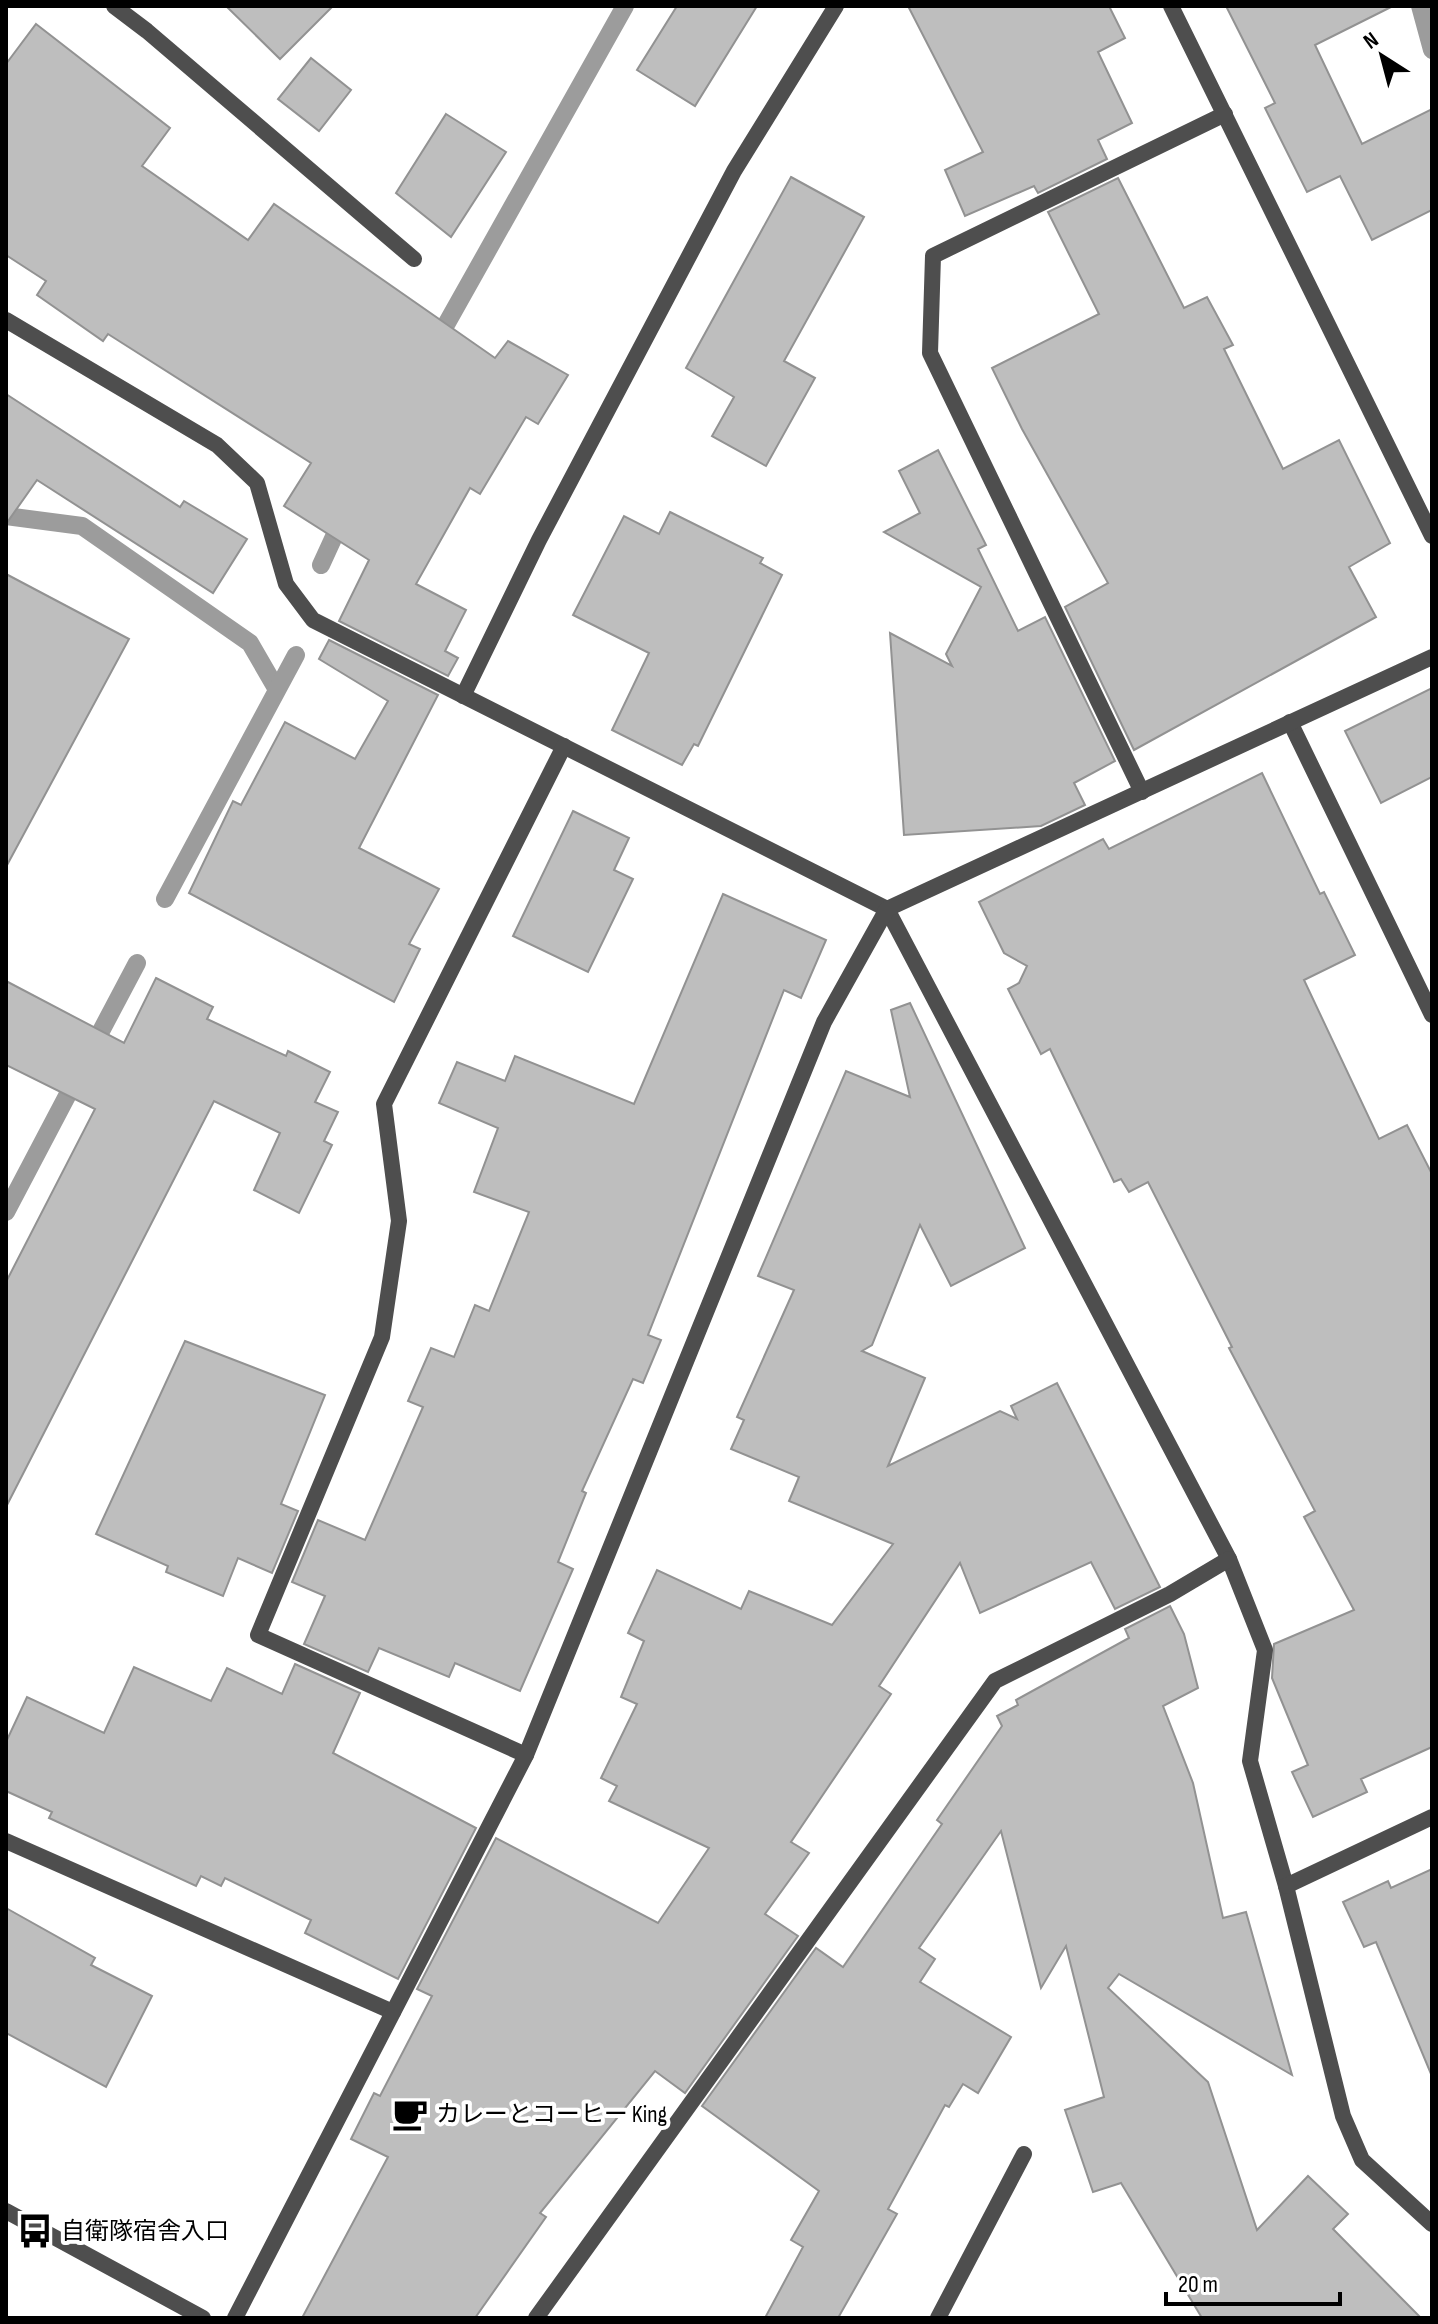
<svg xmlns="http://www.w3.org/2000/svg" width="1438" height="2324" viewBox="0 0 1438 2324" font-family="'Sofia Sans Condensed','Noto Sans JP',sans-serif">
<rect width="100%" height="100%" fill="#fff"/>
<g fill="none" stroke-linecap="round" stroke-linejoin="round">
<g stroke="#9c9c9c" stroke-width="18">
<polyline points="1420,6 1432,50"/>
<polyline points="434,346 625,6"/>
<polyline points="6,516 82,526 250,643 276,688"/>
<polyline points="321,565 343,517"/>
<polyline points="165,899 296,655"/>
<polyline points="91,1050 137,963"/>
<polyline points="6,1212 77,1077"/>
</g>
</g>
<g fill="#bebebe" stroke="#929292" stroke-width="2">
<polygon points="226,6 333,6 280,59"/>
<polygon points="677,6 757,6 695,106 637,70"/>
<polygon points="908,6 1109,6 1125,38 1098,52 1132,123 1098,140 1107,159 1038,193 1034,186 965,216 945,170 983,152"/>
<polygon points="1226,6 1393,6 1315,45 1362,144 1432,109 1432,210 1372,240 1340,176 1307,192 1265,108 1275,103"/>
<polygon points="36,24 170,128 142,166 248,240 274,204 495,358 508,341 568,375 538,424 526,417 480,494 470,488 416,584 466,610 445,651 458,658 448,676 339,621 369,560 284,506 311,463 108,334 103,341 37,295 46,281 6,255 6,64"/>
<polygon points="311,58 351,90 319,131 278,99"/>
<polygon points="446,114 506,152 451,237 396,193"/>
<polygon points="791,177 864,217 784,361 815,378 766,466 712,436 734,397 686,368"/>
<polygon points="1118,178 1184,308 1207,297 1233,345 1224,349 1283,469 1339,440 1390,543 1349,567 1376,617 1134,750 1065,607 1108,583 1022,429 992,368 1099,314 1048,212"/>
<polygon points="6,394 180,507 184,501 247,539 213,593 37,480 6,524"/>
<polygon points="938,450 986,545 978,549 1018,631 1045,617 1115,761 1074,783 1085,805 1041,826 904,835 890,633 952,666 946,654 981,587 884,532 920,513 899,471"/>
<polygon points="670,512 763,558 760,563 782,575 698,746 694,744 682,765 612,730 649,653 573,615 624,516 659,534"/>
<polygon points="6,574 129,639 6,867"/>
<polygon points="329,640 438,695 359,848 439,889 409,944 420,949 394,1002 189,893 233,801 241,805 285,722 355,759 388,701 319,659"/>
<polygon points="1432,688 1432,777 1381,803 1345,731"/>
<polygon points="1262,773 1320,894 1324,892 1355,955 1304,980 1379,1139 1407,1125 1432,1174 1432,1747 1361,1779 1367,1792 1313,1817 1292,1772 1308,1765 1272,1678 1274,1644 1354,1610 1304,1517 1315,1511 1229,1348 1232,1347 1148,1182 1129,1192 1121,1179 1114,1182 1050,1049 1041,1054 1008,989 1019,983 1027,966 1004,953 979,902 1103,839 1109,849"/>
<polygon points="573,811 629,838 614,870 633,879 588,972 513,936"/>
<polygon points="723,894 826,940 801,998 784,990 648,1335 661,1340 643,1383 633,1379 582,1491 586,1493 558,1562 573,1569 520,1691 455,1663 449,1677 379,1648 368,1672 304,1644 325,1596 292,1582 318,1520 365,1540 423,1407 408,1401 431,1348 454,1357 475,1305 489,1311 529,1212 474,1192 498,1128 439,1103 457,1062 505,1081 515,1056 634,1104"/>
<polygon points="156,978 213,1007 207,1019 286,1056 288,1051 330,1072 315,1102 338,1112 324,1141 332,1145 299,1213 254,1190 280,1133 214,1101 6,1507 6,1282 95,1109 6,1065 6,981 124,1043"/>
<polygon points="910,1003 1025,1248 951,1286 920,1225 872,1345 862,1351 925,1378 888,1466 1000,1411 1017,1419 1011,1406 1057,1383 1160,1587 1115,1609 1091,1562 980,1613 960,1563 879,1686 891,1694 791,1842 809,1853 765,1914 798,1936 685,2093 655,2071 540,2213 546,2217 475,2318 302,2318 388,2157 351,2139 374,2093 380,2096 432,1996 417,1989 496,1838 658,1923 709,1848 609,1801 617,1786 601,1778 637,1704 621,1697 644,1641 628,1633 657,1570 741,1609 749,1591 832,1625 893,1544 789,1501 799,1477 731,1449 744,1420 737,1417 794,1290 758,1276 846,1071 910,1097 891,1010"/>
<polygon points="185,1341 325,1395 281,1504 298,1511 272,1573 238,1558 223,1596 166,1572 168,1566 96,1534"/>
<polygon points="1170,1606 1184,1634 1198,1688 1163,1706 1193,1783 1223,1918 1246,1912 1292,2075 1119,1974 1108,1988 1208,2082 1257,2230 1308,2176 1348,2214 1333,2229 1421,2318 1202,2318 1121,2183 1093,2192 1065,2110 1104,2097 1066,1946 1041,1988 1001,1831 919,1948 935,1959 920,1982 1011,2037 978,2093 963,2084 949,2107 945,2105 888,2209 897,2214 838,2318 765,2318 803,2247 791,2240 819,2191 702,2106 816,1948 843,1967 942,1824 937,1820 1002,1726 997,1716 1018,1705 1016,1700 1129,1638 1125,1629"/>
<polygon points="295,1664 360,1693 333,1753 476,1828 398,1979 305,1933 311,1920 225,1878 221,1886 201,1876 196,1886 49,1818 52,1812 6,1791 6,1742 27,1697 104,1733 134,1667 211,1701 227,1668 282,1694"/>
<polygon points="1432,1869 1432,2074 1431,2074 1376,1942 1364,1947 1343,1902 1388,1881 1391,1888"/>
<polygon points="6,1908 95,1958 91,1965 152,1996 106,2087 6,2033"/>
</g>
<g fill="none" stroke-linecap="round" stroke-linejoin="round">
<g stroke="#4e4e4e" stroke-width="16">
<polyline points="114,6 147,31 414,259"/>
<polyline points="1171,6 1432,536"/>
<polyline points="6,320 217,445 257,483 286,584 313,620 887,909 1229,1559 1265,1650 1250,1761 1286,1886 1343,2116 1362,2160 1432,2224"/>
<polyline points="463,696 539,540 734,171 836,6"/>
<polyline points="1290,722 1432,1015"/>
<polyline points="1142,792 930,353 933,256 1225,114"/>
<polyline points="526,1755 258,1635 382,1337 399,1221 384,1104 564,746"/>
<polyline points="6,1841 393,2012"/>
<polyline points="1286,1886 1432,1817"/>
<polyline points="235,2318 526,1755 824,1022 887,909 1432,657"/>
<polyline points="536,2318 995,1681 1170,1594 1229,1559"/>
<polyline points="938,2318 1024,2154"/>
</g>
<polyline stroke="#4e4e4e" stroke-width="16" points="6,2211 203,2318"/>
</g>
<defs>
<g id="cafe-bare" transform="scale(2.76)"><path d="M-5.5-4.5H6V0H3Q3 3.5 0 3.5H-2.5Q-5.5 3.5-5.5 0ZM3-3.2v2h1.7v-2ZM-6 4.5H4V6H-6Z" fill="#000" stroke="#fff" stroke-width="2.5" paint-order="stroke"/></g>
<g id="bus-bare" transform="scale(2.76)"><path d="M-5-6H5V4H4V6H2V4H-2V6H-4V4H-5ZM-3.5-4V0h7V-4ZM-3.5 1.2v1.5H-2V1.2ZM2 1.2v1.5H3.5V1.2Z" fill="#000" stroke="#fff" stroke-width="2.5" paint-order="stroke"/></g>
</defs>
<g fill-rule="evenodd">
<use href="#cafe-bare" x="410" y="2114"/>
<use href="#bus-bare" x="35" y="2231"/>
</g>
<g text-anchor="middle" stroke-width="8" stroke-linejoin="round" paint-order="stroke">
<g font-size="24" fill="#000" stroke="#fff" text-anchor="start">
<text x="436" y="2122">カレーとコーヒー King</text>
<text x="61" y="2239">自衛隊宿舎入口</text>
</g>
</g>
<rect width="1438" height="2324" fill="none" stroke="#000000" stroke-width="16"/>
<g transform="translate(1382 56) rotate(324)" stroke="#ffffff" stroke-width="6" paint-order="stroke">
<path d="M0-6L14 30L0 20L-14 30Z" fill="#000000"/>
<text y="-12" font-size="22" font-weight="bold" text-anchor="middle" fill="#000000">N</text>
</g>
<path d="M1166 2292v12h174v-12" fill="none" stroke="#000000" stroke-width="4"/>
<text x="1178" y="2292" font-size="24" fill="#000000" stroke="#ffffff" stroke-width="6" paint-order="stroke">20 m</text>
</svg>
